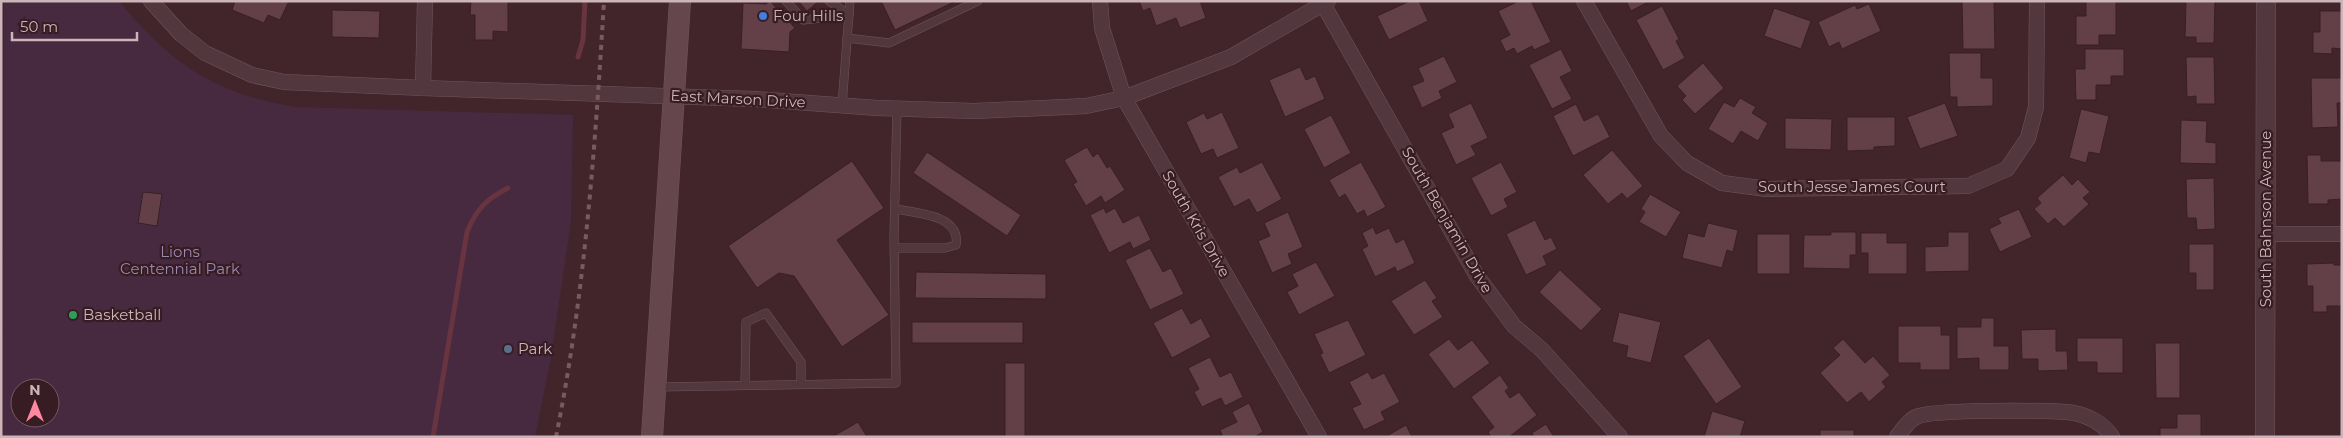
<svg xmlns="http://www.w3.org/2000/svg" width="2343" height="438" viewBox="0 0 2343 438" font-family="Montserrat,sans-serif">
<rect width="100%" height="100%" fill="#42242b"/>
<path fill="#472a40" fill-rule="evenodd" d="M4,1H119C171,64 215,94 296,107L573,115L571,221L551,357L535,437H3ZM20,388H50V418H20Z"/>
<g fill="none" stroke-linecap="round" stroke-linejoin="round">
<g stroke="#683440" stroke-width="5">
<polyline points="578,57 583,40 585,1"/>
<path d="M433,437L467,232C476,210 486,199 508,188"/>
</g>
</g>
<g fill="#634047" stroke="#391f25">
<polygon points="235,1 289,1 280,20 268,15 264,23 232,10"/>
<polygon points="471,1 508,1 508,32 493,31 493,40 475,40 475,15 470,15"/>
<polygon points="770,1 795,28 790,32 789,52 741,49 743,3 766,4"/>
<polygon points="798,1 819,1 807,11"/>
<polygon points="881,1 956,1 895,30"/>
<polygon points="1139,1 1200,1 1206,18 1180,28 1176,18 1156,26 1150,8 1143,11"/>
<polygon points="1410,1 1419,1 1428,21 1389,40 1377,16"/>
<polygon points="1519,1 1531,1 1551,42 1534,50 1532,46 1517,54 1514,48 1506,52 1500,40 1510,35 1498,11"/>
<polygon points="1626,1 1650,1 1631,11"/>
<polygon points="1962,1 1994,1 1995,49 1963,49"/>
<polygon points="2086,1 2116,1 2116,35 2099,35 2099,45 2076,45 2076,16 2086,16"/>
<polygon points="2186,1 2215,1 2214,43 2196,43 2196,37 2185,37"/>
<polygon points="1869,4 1881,31 1842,49 1839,42 1829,47 1818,22 1855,5 1857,9"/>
<polygon points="1662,6 1679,39 1676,41 1685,58 1663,70 1636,20"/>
<polygon points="1774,8 1811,21 1801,49 1764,36"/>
<polygon points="332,10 380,11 379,38 332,37"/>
<polygon points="2320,11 2342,11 2342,49 2332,48 2332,54 2313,53 2313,32 2320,32"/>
<polygon points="1561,49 1572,71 1560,77 1572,99 1552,109 1529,65"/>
<polygon points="2085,49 2124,49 2124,76 2111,76 2111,85 2096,85 2096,100 2076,100 2075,69 2085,69"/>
<polygon points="1949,53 1981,53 1981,78 1993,78 1993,106 1957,107 1957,97 1950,97"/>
<polygon points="1444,56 1457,82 1439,91 1442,98 1422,108 1412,86 1424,81 1418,68"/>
<polygon points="2186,57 2214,57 2215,104 2196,104 2196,96 2187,97"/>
<polygon points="1703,63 1724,88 1695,114 1682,100 1686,96 1677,86"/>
<polygon points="1300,67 1306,80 1315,76 1325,99 1285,117 1269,80"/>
<polygon points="2311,78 2342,78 2342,103 2337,103 2338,127 2312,128"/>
<polygon points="1740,98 1756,107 1752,113 1768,123 1758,141 1741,131 1733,144 1708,129 1724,102 1734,107"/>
<polygon points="1471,103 1488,138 1471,146 1476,155 1456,165 1441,133 1454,127 1448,114"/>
<polygon points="1945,103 1958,136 1920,149 1907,117"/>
<polygon points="1576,104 1584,121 1598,114 1610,137 1573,156 1553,116"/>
<polygon points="2081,109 2109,116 2100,154 2089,152 2086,163 2069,158"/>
<polygon points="1222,112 1239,148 1217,158 1213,149 1201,154 1186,122 1204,113 1207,119"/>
<polygon points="1331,115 1351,153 1324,168 1304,129"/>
<polygon points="1847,117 1895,117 1895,146 1874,147 1874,150 1847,151"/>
<polygon points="1785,118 1832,119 1831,150 1785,149"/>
<polygon points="2181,120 2207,121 2206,142 2216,143 2216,164 2180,163"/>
<polygon points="1087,147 1093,157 1098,153 1107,168 1110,166 1125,190 1105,203 1101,196 1086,206 1073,184 1077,182 1064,160"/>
<polygon points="1612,150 1643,186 1627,199 1622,193 1608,204 1583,175"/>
<polygon points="927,152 1021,215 1007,236 913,173"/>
<polygon points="2307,155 2321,155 2321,161 2342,161 2342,199 2328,200 2328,204 2308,204"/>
<polygon points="852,161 884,208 837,240 889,315 842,347 794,276 779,273 757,288 728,246"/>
<polygon points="1262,162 1282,199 1257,213 1249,199 1234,207 1218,177 1237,167 1240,173"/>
<polygon points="1361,162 1386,207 1367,217 1364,210 1357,214 1345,194 1339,198 1329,180"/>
<polygon points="1501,162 1517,192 1504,199 1508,207 1491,216 1471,178"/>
<polygon points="2063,175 2072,185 2078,179 2090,192 2083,198 2089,204 2064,227 2055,218 2048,224 2034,209 2041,203 2037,198"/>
<polygon points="2214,178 2215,229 2197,230 2196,218 2187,218 2186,179"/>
<polygon points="143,192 162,194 157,226 138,223"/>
<polygon points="1650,194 1681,212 1666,237 1639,222 1645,212 1641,209"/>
<polygon points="1104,208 1106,213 1115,208 1123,223 1139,215 1151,240 1133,249 1130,242 1109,253 1090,215"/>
<polygon points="2019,209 2032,237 2000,252 1989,229 2001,223 1998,218"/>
<polygon points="1288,212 1303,247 1288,254 1292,264 1272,273 1258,241 1270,236 1264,223"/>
<polygon points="1535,220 1545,240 1551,237 1557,249 1543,256 1547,265 1526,275 1506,234"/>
<polygon points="1708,223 1738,230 1733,252 1727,250 1722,268 1682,258 1688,233 1704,237"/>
<polygon points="1373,227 1376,234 1389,228 1396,243 1404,239 1415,263 1397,272 1395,267 1375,277 1362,249 1368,246 1362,233"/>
<polygon points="1831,232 1856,232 1856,255 1850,255 1850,269 1803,268 1804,235 1831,235"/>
<polygon points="1948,232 1969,232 1969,271 1925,272 1925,247 1948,246"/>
<polygon points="1861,233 1887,233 1887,243 1907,243 1907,274 1868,274 1868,253 1861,253"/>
<rect x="1757" y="234" width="33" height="40"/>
<polygon points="2189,244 2214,244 2214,290 2196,290 2196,273 2189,273"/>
<polygon points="1150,248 1163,272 1171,268 1184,294 1150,310 1125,260"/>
<polygon points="1316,262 1335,296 1299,315 1287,292 1298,286 1292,274"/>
<polygon points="2334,263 2334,265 2342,265 2342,306 2327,306 2327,312 2313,312 2313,286 2307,286 2307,264"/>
<polygon points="1560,270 1602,309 1581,331 1539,292"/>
<polygon points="916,272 1046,274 1046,299 915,298"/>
<polygon points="1425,280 1437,298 1432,301 1443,317 1414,335 1391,301"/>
<polygon points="1182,308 1191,324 1201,318 1211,337 1172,358 1153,323"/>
<polygon points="1619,312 1661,322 1651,363 1626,357 1628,346 1612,342"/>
<polygon points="1981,318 1994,318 1994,346 2009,346 2009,370 1979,370 1979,358 1957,359 1957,327 1981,327"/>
<polygon points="1348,320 1366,355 1329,373 1320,354 1323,353 1314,334"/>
<rect x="912" y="322" width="111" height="21"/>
<polygon points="1898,326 1941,326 1941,335 1950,335 1950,370 1920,370 1920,363 1898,363"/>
<polygon points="2056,329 2056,351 2067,351 2068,370 2038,371 2038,359 2022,359 2021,330"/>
<polygon points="1709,338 1742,387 1716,404 1683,356"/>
<polygon points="2077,338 2123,338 2123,373 2097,373 2097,362 2077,362"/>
<polygon points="1449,339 1458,350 1472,340 1490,363 1454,389 1428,354"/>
<polygon points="1843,339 1865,363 1873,356 1890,375 1882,382 1886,387 1869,402 1861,392 1847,403 1820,373 1840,355 1833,348"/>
<polygon points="2155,343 2180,343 2180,398 2156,398"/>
<polygon points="1210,357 1220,377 1231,372 1243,397 1225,406 1221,398 1202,407 1194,392 1199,389 1188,368"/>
<rect x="1005" y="363" width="20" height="74"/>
<polygon points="1368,372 1372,379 1384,373 1400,402 1381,412 1385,420 1364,430 1352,408 1361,404 1349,382"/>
<polygon points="1500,375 1509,388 1505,391 1510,398 1519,392 1537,415 1509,437 1491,437 1488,432 1494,427 1471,397"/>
<polygon points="1249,403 1263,432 1254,437 1223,437 1220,430 1237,422 1232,412"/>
<polygon points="1712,411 1745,421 1740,437 1704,437"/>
<polygon points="2177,414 2201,414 2201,437 2160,437 2160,428 2177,428"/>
<polygon points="858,422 867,437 832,437"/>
<polygon points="1546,424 1554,437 1534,437 1532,433"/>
<polygon points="1406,425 1412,437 1385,437"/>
<rect x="1820" y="430" width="34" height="7"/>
</g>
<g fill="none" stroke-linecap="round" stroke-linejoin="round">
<g stroke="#6f565c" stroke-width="9">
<g id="service">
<polyline points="786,1 803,20 849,15"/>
<polyline points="829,1 849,15"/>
<polyline points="847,38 889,43 978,1"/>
<polyline points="842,105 850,1"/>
<path d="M895,248H945L956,245C961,215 917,213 895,209"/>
<polyline points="745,385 746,322 766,313 801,362 801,384"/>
<polyline points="657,387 896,383 894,236 897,108"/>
</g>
</g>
<g stroke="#6f565c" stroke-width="16">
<g id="minor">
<polyline points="151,1 181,34 205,53 252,75 284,82 423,88 754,99 877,108 975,111 1086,106 1124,98 1231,57 1328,1"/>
<polyline points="1100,1 1102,28 1124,98 1319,437"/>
<polyline points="1584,1 1661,136 1687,163 1722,183 1767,189 1968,186 2007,169 2028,138 2036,107 2037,1"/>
<polyline points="1323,4 1477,276 1514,326 1542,350 1620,437"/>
<polyline points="423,88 425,1"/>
<polyline points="2266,234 2342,234"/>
<path d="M1897,437C1902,430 1908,421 1916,417C1931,409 2053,410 2074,413C2089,416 2104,424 2112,437"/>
</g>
</g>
<g stroke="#6f565c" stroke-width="20">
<polyline id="tertiary" points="2265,437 2266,1"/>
</g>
<g stroke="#6f565c" stroke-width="22">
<polyline id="secondary" points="652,437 680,1"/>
</g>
<use href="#service" stroke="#52383e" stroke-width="8"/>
<use href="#minor" stroke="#52383e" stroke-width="15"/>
<use href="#tertiary" stroke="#52383e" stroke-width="19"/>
<use href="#secondary" stroke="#65464c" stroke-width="21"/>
<path stroke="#795a61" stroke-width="4" stroke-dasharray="5 5" stroke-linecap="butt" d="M556,437C585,293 595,148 604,1"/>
</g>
<circle fill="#3f7fe0" stroke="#371d23" stroke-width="2" cx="763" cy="16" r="5"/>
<circle fill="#2e9e5b" stroke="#371d23" stroke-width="2" cx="73" cy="315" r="5"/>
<circle fill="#5c6f8a" stroke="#371d23" stroke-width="2" cx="508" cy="349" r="5"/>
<g text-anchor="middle" stroke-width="4.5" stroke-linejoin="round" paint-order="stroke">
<g font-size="15" fill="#ccb5b9" stroke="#371d23" text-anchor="start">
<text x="773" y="21">Four Hills</text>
<text x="83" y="320">Basketball</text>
<text x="518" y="354">Park</text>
</g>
<g font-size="15" fill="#ccb5b9" stroke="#371d23">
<text transform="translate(738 99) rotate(3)" y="5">East Marson Drive</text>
<text x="1852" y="192">South Jesse James Court</text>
<text transform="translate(2266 219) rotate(-90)" y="5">South Bahnson Avenue</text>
<text transform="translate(1447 220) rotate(60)" y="5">South Benjamin Drive</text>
<text transform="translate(1196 224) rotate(60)" y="5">South Kris Drive</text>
</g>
<g font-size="15" fill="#9988b2" stroke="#371d23">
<text x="180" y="257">Lions<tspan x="180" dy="17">Centennial Park</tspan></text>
</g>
</g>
<rect width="2343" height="438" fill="none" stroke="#ccb5b9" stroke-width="5"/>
<g transform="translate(35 403)"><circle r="24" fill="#371d23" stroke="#735a5f"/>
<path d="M0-4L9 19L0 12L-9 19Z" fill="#ff879f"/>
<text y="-8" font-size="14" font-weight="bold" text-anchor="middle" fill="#ccb5b9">N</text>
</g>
<path d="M12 32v8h125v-8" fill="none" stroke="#ccb5b9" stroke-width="2.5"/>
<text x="20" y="32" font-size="15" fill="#ccb5b9" stroke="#371d23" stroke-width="4" paint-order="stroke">50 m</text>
</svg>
